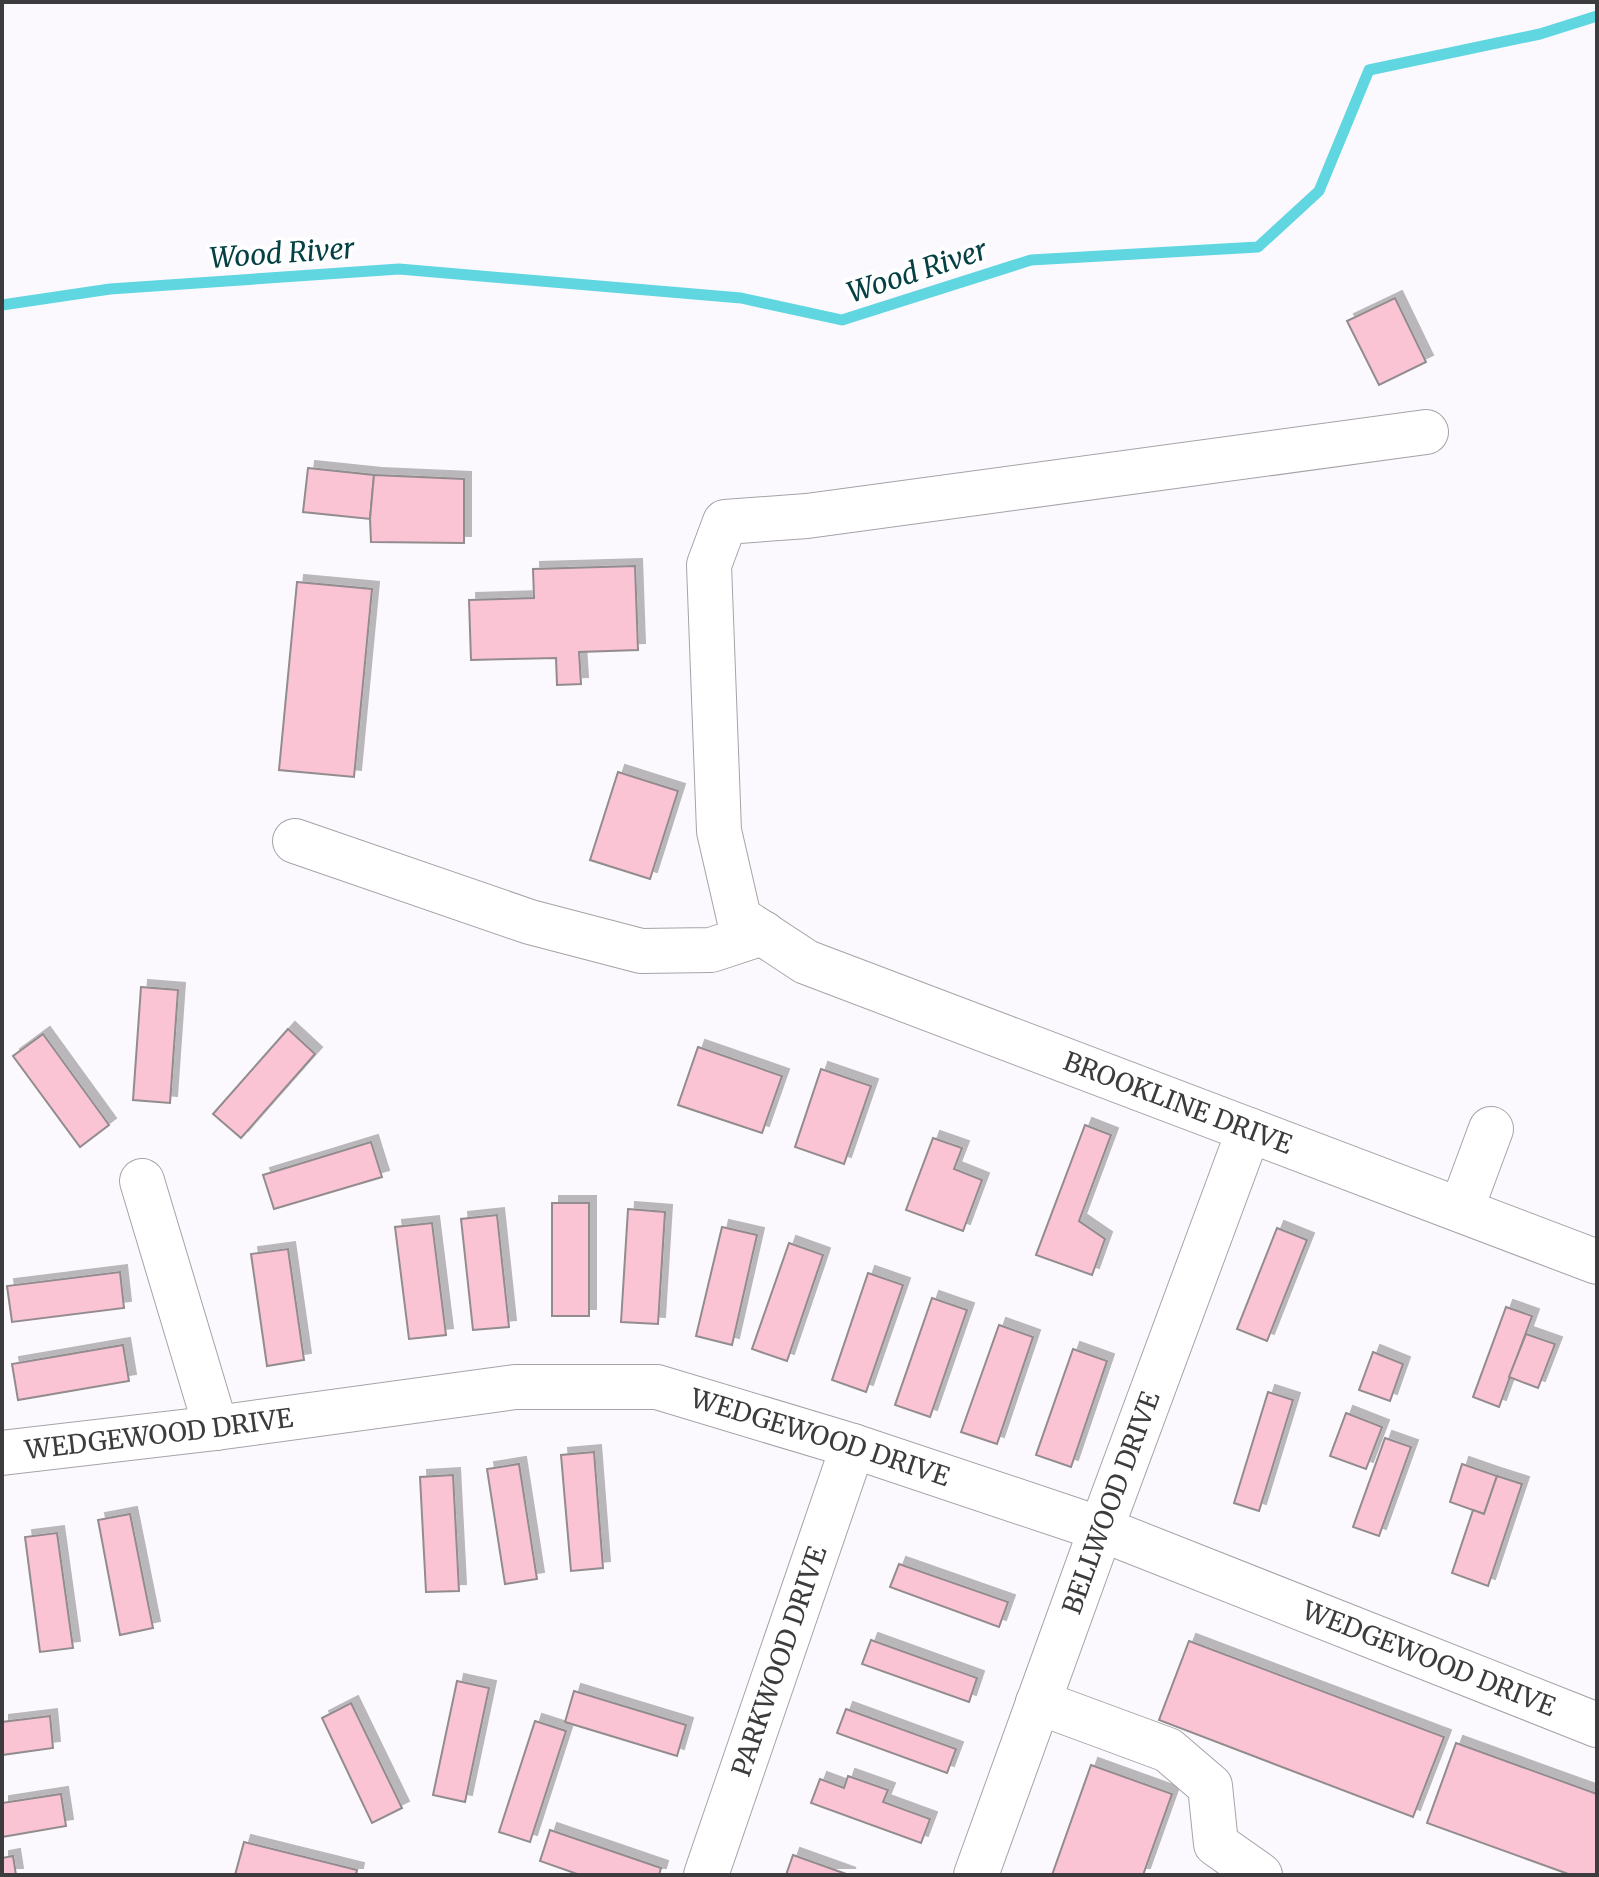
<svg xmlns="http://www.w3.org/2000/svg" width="1599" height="1877" viewBox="0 0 1599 1877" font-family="Merriweather,serif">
<defs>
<filter id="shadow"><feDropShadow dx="7" dy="-7" stdDeviation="0" flood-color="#0004"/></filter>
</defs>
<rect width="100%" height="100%" fill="#fcf9fe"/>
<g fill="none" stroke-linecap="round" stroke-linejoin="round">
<polyline stroke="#5fd6e0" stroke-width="11" points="2,305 110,289 399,269 741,298 842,320 1031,260 1258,247 1319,191 1369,70 1540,34 1597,16"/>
</g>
<g fill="#fac4d4" stroke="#928c8e" stroke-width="2" filter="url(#shadow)">
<polygon points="1395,298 1426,362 1379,385 1347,321"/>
<polygon points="308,468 374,475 370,519 303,512"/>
<polygon points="374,475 464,479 464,543 371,542 370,519"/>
<polygon points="635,566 638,650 579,652 581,684 557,685 556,658 471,660 469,600 534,598 533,569"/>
<polygon points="297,582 372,589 354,777 279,770"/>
<polygon points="618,772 678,791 650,879 590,860"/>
<polygon points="141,987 178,990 170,1103 133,1100"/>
<polygon points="288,1029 315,1054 241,1138 213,1114"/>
<polygon points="43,1034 109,1125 80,1147 13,1056"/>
<polygon points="698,1047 782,1076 762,1133 678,1105"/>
<polygon points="821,1069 871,1086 844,1164 795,1147"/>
<polygon points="1085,1125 1111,1135 1079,1221 1105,1239 1092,1275 1036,1255"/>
<polygon points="933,1138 962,1148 954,1169 982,1180 963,1231 906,1210"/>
<polygon points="371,1142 382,1177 274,1209 263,1175"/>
<rect x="552" y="1203" width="37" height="113"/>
<polygon points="628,1209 665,1212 658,1324 621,1322"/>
<polygon points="497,1215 509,1327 473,1330 461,1219"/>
<polygon points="432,1223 446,1335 409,1339 395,1227"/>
<polygon points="722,1227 757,1235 732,1345 696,1336"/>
<polygon points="1277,1228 1307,1240 1267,1341 1237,1329"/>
<polygon points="789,1243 823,1255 787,1361 752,1349"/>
<polygon points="288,1249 304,1360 267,1366 251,1254"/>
<polygon points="120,1272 124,1308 12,1322 7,1286"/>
<polygon points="868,1273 903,1285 866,1392 832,1380"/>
<polygon points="932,1298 967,1310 930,1417 895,1405"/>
<polygon points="1506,1307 1532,1316 1499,1407 1473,1397"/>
<polygon points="999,1325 1033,1337 997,1444 961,1432"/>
<polygon points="1526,1334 1555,1344 1538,1388 1509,1377"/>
<polygon points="123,1345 129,1381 18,1400 12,1364"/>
<polygon points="1073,1349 1107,1361 1071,1467 1036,1455"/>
<polygon points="1373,1352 1403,1364 1390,1401 1359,1390"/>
<polygon points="1268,1392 1293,1400 1259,1511 1234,1503"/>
<polygon points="1346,1413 1382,1427 1366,1469 1330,1456"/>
<polygon points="1385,1438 1411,1447 1379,1536 1353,1527"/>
<polygon points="594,1452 603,1568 571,1571 561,1455"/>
<polygon points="519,1464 537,1579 505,1584 487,1469"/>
<polygon points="1462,1464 1497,1476 1484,1514 1450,1502"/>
<polygon points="453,1475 459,1591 426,1592 420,1477"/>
<polygon points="1497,1476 1522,1484 1488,1586 1452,1573 1473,1510 1484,1514"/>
<polygon points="130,1514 153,1628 120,1635 98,1520"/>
<polygon points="57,1533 73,1648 40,1652 25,1537"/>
<polygon points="899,1564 1008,1602 999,1627 890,1587"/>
<polygon points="871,1640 977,1678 969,1702 862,1664"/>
<polygon points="1189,1641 1444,1737 1413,1817 1159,1720"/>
<polygon points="457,1681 489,1688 465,1802 433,1795"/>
<polygon points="574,1691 686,1725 677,1756 565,1722"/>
<polygon points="351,1703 402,1808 372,1823 322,1718"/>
<polygon points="846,1709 956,1749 947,1773 837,1733"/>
<polygon points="50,1716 53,1748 2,1755 2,1722"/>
<polygon points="535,1721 566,1731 530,1842 499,1832"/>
<polygon points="1456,1743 1597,1794 1597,1875 1571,1875 1427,1823"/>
<polygon points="1091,1765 1172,1794 1143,1875 1052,1875"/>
<polygon points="848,1776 888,1790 883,1802 930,1819 921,1843 811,1803 820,1779 844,1788"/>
<polygon points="61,1794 66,1826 2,1837 2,1803"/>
<polygon points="550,1830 661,1868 659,1875 580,1875 540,1861"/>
<polygon points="244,1842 357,1870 356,1875 235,1875"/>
<polygon points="793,1855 849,1875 786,1875"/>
<polygon points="13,1856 16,1875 2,1875 2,1858"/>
</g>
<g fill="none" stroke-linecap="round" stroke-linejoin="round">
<g stroke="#a6a3a8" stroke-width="46">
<g id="minor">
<path id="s1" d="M1426,432L807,516L725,522L709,565L719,831L739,918L806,962L1597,1262"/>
<polyline points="295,841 530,922 641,951 711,950 763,933"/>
<polyline points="142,1181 216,1428"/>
<polyline points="1461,1210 1491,1129"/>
<path id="s2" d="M2,1453L216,1428L515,1387H657L853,1446L1101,1529L1597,1725"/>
<polyline points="1038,1702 1168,1750 1210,1786 1216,1844 1260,1875"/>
<path id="s3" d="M706,1875L853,1446"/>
<path id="s4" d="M976,1875L1101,1529L1249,1130"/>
</g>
</g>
<use href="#minor" stroke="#fff" stroke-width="44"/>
</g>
<g text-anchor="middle" stroke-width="8" stroke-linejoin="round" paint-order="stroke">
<g font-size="26" fill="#3c3b3d" stroke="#fff">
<text dy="9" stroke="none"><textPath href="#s1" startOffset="1586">BROOKLINE DRIVE</textPath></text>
<text dy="9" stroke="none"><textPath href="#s2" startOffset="158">WEDGEWOOD DRIVE</textPath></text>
<text dy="9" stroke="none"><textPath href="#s2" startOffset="830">WEDGEWOOD DRIVE</textPath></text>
<text dy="9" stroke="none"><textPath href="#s4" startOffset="396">BELLWOOD DRIVE</textPath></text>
<text dy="9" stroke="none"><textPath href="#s2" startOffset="1478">WEDGEWOOD DRIVE</textPath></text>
<text dy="9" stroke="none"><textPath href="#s3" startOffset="226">PARKWOOD DRIVE</textPath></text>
</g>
<g font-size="28" font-style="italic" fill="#054044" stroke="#fff">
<text transform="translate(282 253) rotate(-4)" y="10">Wood River</text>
<text transform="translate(917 271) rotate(-18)" y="10">Wood River</text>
</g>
</g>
<rect width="1599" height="1877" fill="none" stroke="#3c3b3d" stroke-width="8"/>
</svg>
